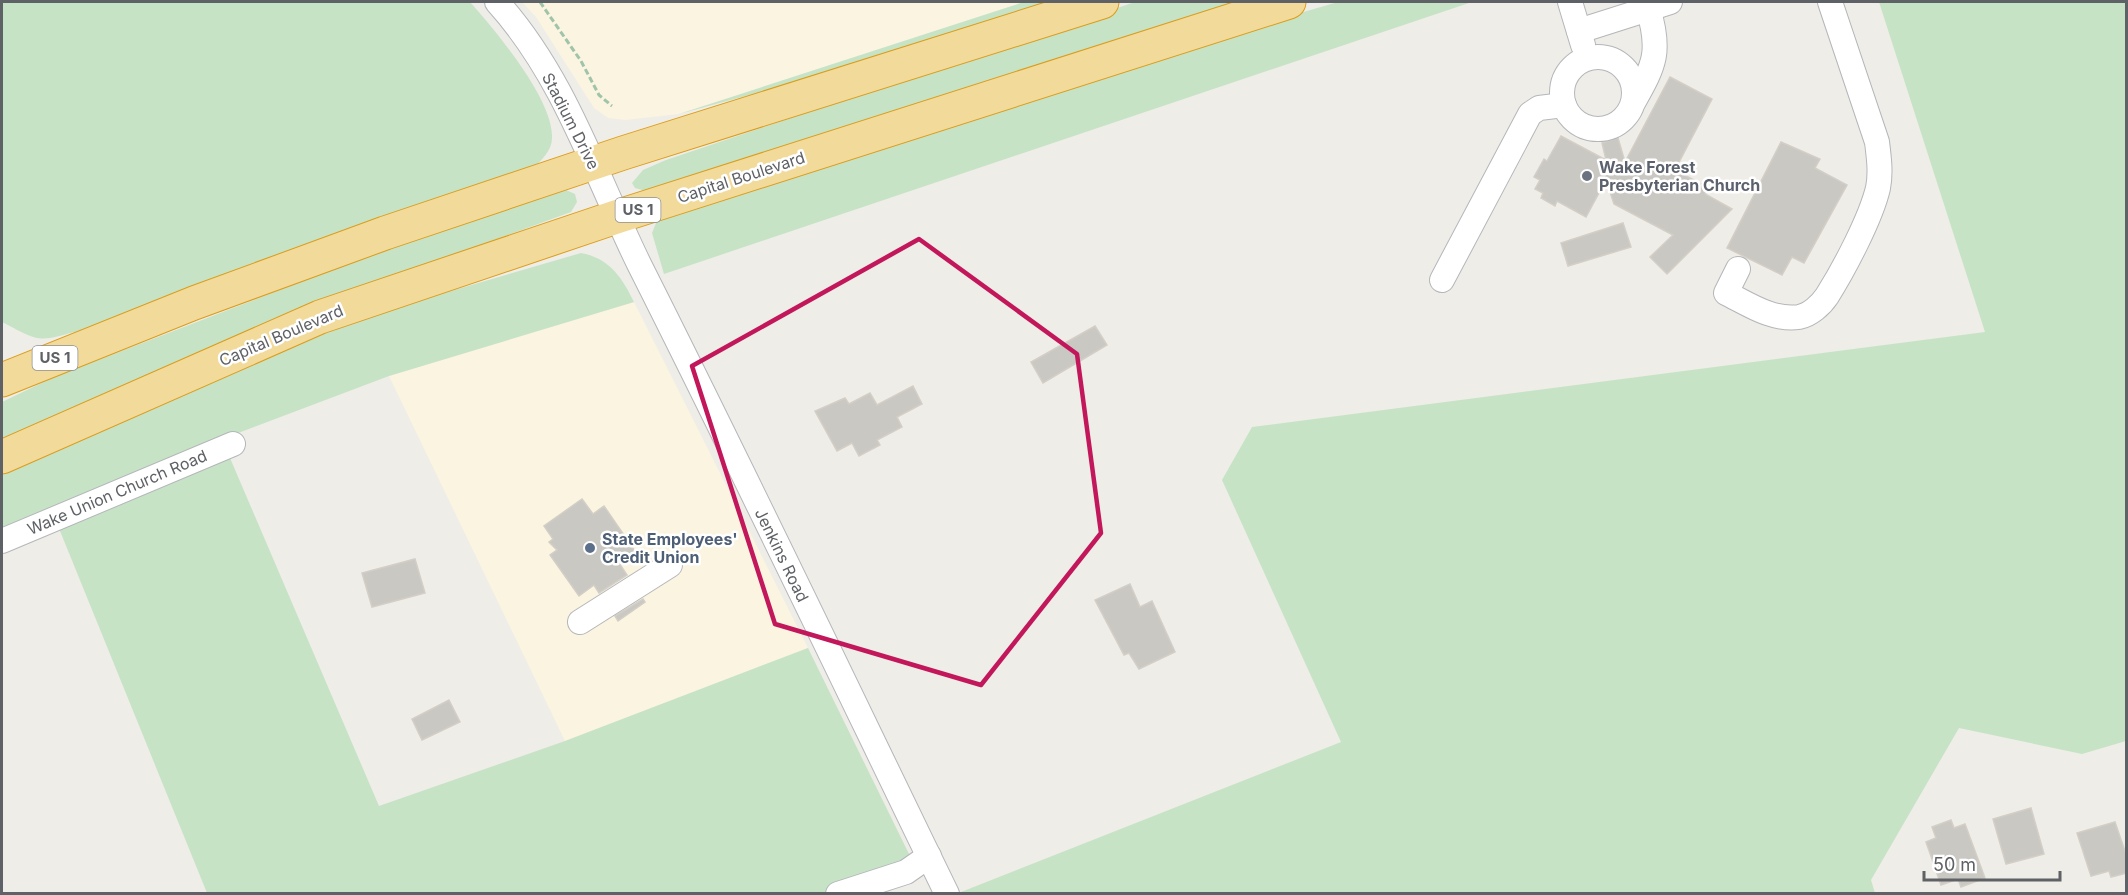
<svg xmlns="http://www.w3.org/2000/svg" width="2128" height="895" viewBox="0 0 2128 895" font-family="Inter,sans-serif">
<rect width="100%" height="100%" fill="#efede7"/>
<g fill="#faf4e0">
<polygon points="522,2 1024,2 679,114 625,120 608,118 594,108 536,17"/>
<polygon points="634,302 808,648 565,741 389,376"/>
</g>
<g fill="#c7e3c6">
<path d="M2,2H470C495,30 554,100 552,138C552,151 541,160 533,169L82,330C37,342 42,343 2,322Z"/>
<polygon points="1024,2 1062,2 896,55 679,114"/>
<polygon points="1135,2 1250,2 646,191 635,188 632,183 643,170 666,160"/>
<polygon points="1338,2 1472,2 664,274 652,233 658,218 1136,61"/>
<polygon points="1879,2 2126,2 2126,741 2082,754 1959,728 1871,880 1875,893 956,894 1341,742 1222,480 1252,427 1985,332"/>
<polygon points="566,190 575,194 577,202 571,212 310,307 2,444 2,402 54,377 454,223"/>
<path d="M581,253C609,258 622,277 634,302L389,376L183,454L2,529V469L249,362L396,307Z"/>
<polygon points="230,458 379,806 565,741 808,648 911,858 824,893 207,893 58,526"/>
</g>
<g fill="#cac8c3" stroke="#d3cec6" stroke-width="1.5">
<polygon points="1670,77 1712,99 1675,170 1709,188 1705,194 1732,209 1667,274 1650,257 1673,235 1614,204 1606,180 1586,217 1557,201 1555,206 1541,198 1543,193 1535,189 1540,180 1534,177 1544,159 1547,161 1561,136 1606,160 1602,143 1618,138 1625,162"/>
<polygon points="1781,142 1820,159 1815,168 1847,185 1804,263 1792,257 1782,275 1727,248"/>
<polygon points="1623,223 1631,247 1568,266 1561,243"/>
<polygon points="1095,326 1107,345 1043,383 1031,362"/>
<polygon points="913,386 922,404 897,417 902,427 877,440 880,445 859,456 852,443 837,451 815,411 845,398 849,404 870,393 877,405"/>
<polygon points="582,499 593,514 604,506 635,551 619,563 627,575 599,593 594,585 579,596 550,555 557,550 549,542 553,539 544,526"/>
<polygon points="415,559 425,593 372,607 362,573"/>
<polygon points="1130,584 1140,607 1152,601 1175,652 1139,669 1129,653 1124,655 1095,600"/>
<polygon points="643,599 645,602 618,621 615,616"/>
<polygon points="449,700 460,722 422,740 412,719"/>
<polygon points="2031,808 2044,854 2006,864 1993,819"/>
<polygon points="1951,820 1954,828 1965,824 1985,878 1961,887 1958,879 1941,885 1926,842 1936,838 1932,827"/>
<polygon points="2115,822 2127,857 2127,873 2111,877 2109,871 2091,876 2077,833"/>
</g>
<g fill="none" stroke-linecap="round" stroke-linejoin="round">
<g stroke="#b4b6ba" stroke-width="26">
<g id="minor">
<path d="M497,2C565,77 596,177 640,266C745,474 845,684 947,894"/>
<polyline points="1570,2 1583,45"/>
<polyline points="1579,31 1670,2"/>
<circle cx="1598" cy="93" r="36"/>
<path d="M1634,101C1655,64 1661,51 1648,8"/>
<path d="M1738,269L1726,293C1748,304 1773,321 1799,317C1810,315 1821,305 1827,296C1844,269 1871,218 1878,188C1881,173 1879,158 1877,142L1830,2"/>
<polyline points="1442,280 1530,114 1539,108 1564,105"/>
<polyline points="2,541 233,444"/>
<polyline points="580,622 670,565"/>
<polyline points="838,894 906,872 929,856"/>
</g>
</g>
<g stroke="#dc9c19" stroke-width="35">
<g id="highway">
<polyline points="2,380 194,303 385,233 623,153 1102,2"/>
<polyline points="2,457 320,317 616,217 1289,2"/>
</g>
</g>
<polyline stroke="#a0c4aa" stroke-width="3" stroke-dasharray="6 3" stroke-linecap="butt" points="540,2 581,61 599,95 612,106"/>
<use href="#minor" stroke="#fff" stroke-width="24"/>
<use href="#highway" stroke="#f2da9b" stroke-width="33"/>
</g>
<path fill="none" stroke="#c2185b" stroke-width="4.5" stroke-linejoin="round" d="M919,239L1077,354L1101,533L981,685L775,624L692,366Z"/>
<circle fill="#6b7280" stroke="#fff" stroke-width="2" cx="1587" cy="176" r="6"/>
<circle fill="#5c6f8a" stroke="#fff" stroke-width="2" cx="590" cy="548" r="6"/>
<g text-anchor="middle" stroke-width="5" stroke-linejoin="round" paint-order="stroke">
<g fill="#fff" stroke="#8e9093" stroke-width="1.5">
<rect x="615.5" y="198" width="45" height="24" rx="4.5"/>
<rect x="32.5" y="346" width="45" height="24" rx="4.5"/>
</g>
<g font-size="15" font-weight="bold" fill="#5e6165">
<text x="638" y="215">US 1</text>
<text x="55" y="363">US 1</text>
</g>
<g font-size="16" fill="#5e6165" stroke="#fff">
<text transform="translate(571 121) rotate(63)" y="6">Stadium Drive</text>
<text transform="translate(741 177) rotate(-18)" y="6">Capital Boulevard</text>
<text transform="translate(281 335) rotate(-23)" y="6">Capital Boulevard</text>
<text transform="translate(117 492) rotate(-23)" y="6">Wake Union Church Road</text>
<text transform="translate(782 555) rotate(64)" y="6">Jenkins Road</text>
</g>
<g font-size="16" font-weight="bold" fill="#5b616d" stroke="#fff" text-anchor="start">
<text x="1599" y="173">Wake Forest<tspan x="1599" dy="18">Presbyterian Church</tspan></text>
</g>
<g font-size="16" font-weight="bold" fill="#4e5e75" stroke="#fff" text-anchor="start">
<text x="602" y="545">State Employees'<tspan x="602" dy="18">Credit Union</tspan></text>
</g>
</g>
<rect width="2128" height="895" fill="none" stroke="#5e6165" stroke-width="6"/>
<path d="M1924 871v9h136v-9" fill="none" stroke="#5e6165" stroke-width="3"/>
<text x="1933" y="871" font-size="18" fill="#5e6165" stroke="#ffffff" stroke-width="4.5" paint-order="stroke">50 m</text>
</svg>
